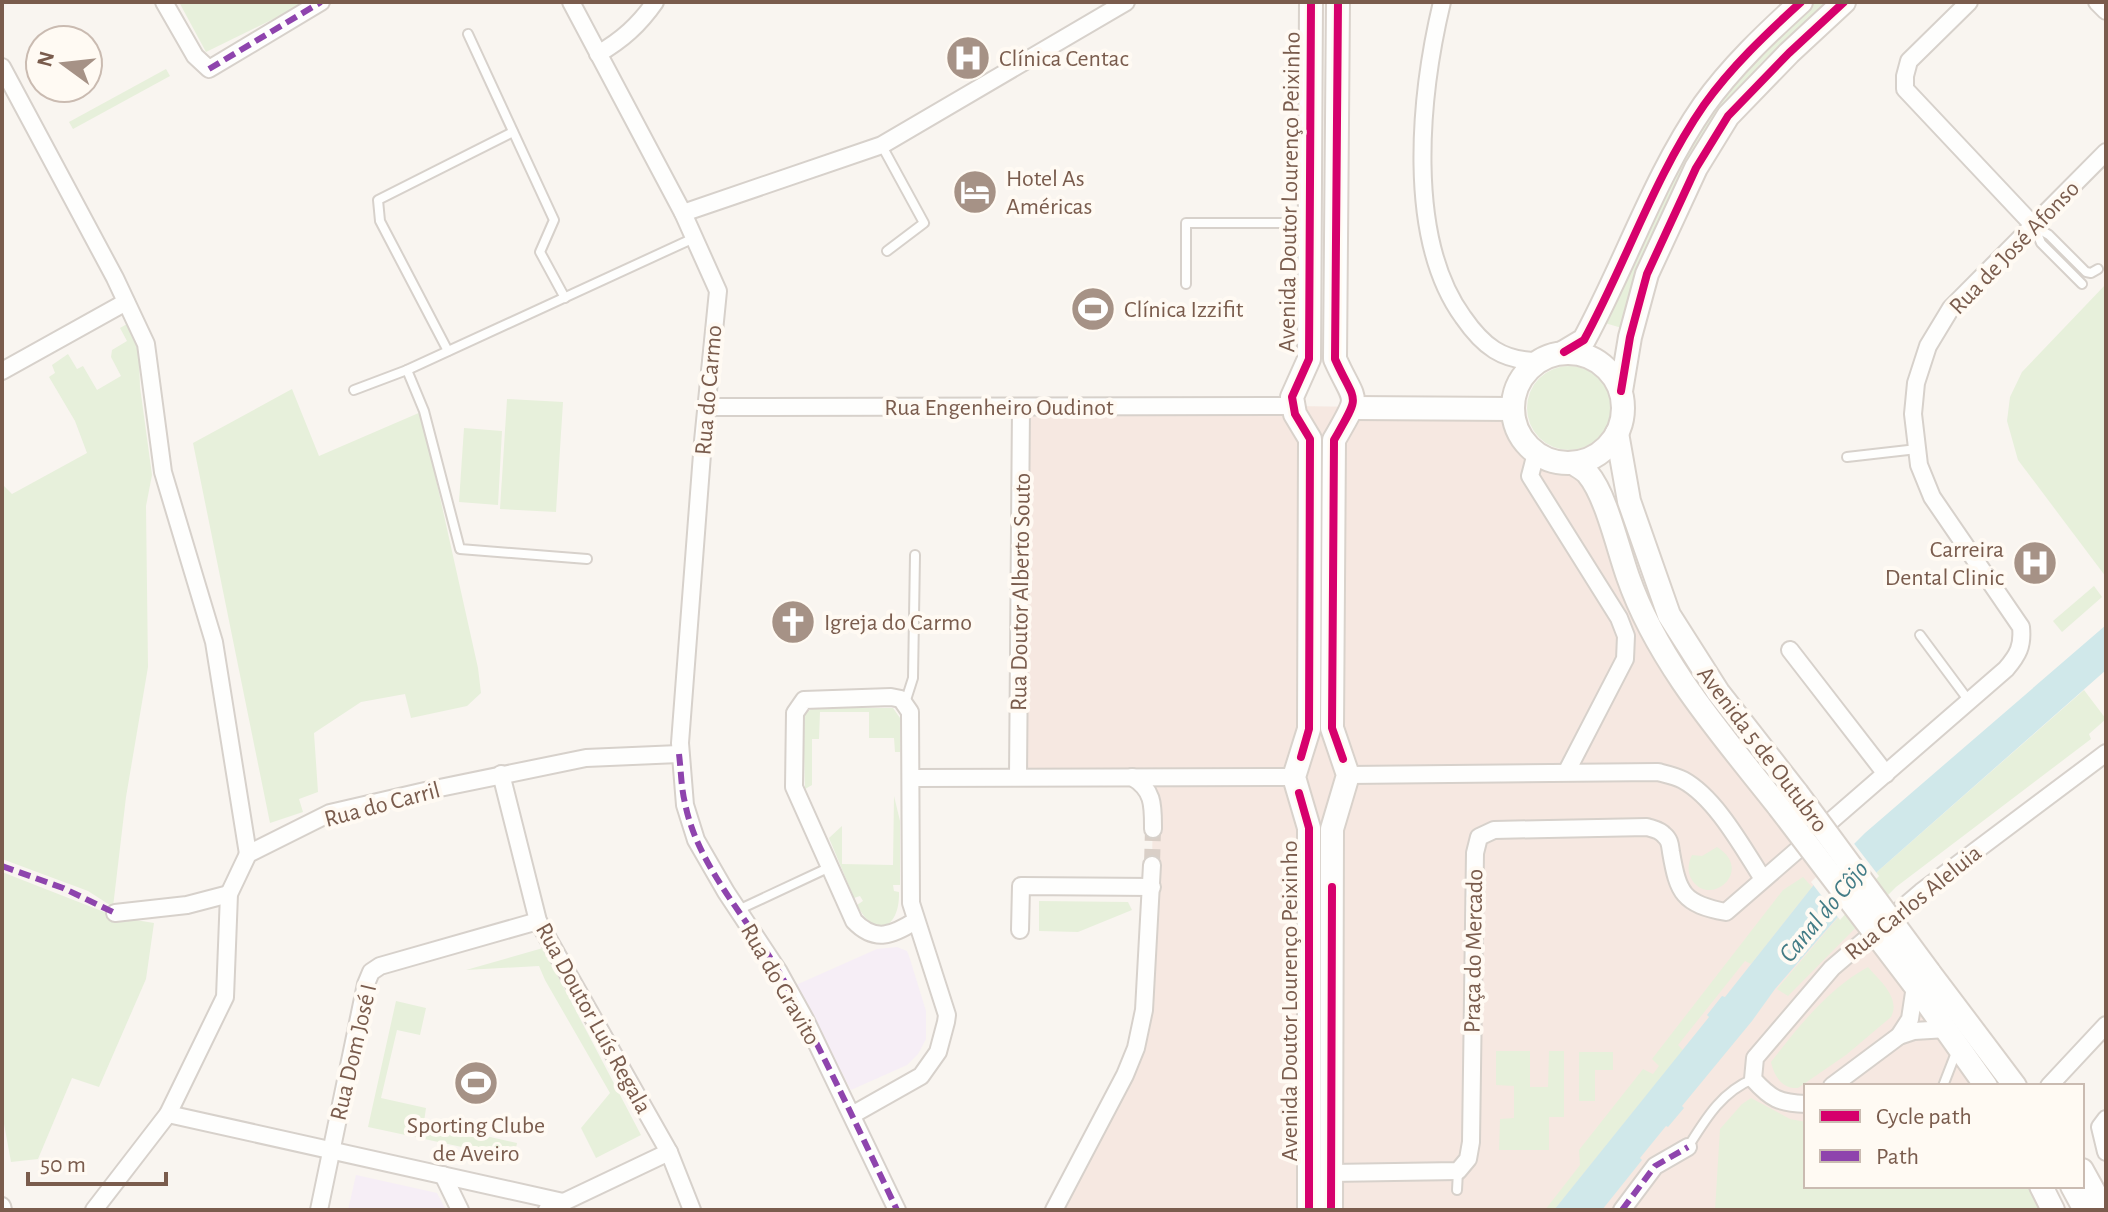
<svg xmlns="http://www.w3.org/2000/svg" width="2108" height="1212" viewBox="0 0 2108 1212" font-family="'Alegreya Sans',sans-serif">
<rect width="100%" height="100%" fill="#f9f5f0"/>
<polygon fill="#f6e8e1" points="1293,406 1513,409 1516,426 1523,441 1536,453 1560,463 1573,463 1588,473 1650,627 1986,1086 1806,1086 1806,1186 2041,1186 2053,1210 1054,1210 1136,1048 1152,865 1153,803 1140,782 1018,777 1021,407"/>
<g fill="#f6eef6">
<polygon points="897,947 907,951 909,956 926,1011 926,1039 918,1054 907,1065 851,1090 796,985 877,949"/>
<polygon points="356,1175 437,1193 446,1210 348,1210"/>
</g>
<g fill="#e7f0db">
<polygon points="179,2 308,2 206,52"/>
<path d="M1815,2H1826L1761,63L1722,110L1625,329L1605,323C1640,246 1673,168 1722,99C1748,63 1783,32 1815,2Z"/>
<polygon points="166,69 170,76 73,129 69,122"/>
<polygon points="2106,284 2106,577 2018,460 2007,421 2010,397 2022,372"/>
<polygon points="127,324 135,340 139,357 140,387 152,475 146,506 148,667 126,797 113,907 88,891 2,859 2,484 12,494 87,453 75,421 49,377 55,373 52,365 68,354 77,369 83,366 97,390 121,376 111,357 112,350 127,341 120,328"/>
<circle cx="1569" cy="408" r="42"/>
<polygon points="292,389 319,456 421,412 478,668 481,693 467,706 411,718 405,694 361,702 314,733 318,792 299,799 303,812 270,823 193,443"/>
<polygon points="507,399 563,402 556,512 500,509"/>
<polygon points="464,428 502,431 498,505 459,502"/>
<polygon points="2094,586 2102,597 2062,632 2053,621"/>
<polygon points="2084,690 2106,719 2089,734 2091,739 1896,887 1788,996 1777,989 1878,871"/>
<polygon points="814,708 893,708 900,718 900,752 895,752 894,738 869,738 869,712 820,712 819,739 812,739 812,785 805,789 803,716 806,712"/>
<path d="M894,796L900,821V885H893L894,891L899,892C900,929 875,940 857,905L863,901L860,896L854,898L829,838L842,826V864L893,865Z"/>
<path d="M1717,847C1755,871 1710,908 1692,880C1687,872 1688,863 1692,855L1702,856Z"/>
<polygon points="2,872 117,917 154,923 146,979 99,1087 72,1078 38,1159 11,1162 2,1113"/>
<polygon points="1803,877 1812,887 1751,964 1745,961 1678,1045 1683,1050 1554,1210 1545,1210 1580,1165 1579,1150 1643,1069 1653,1074 1659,1066 1652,1059 1783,890"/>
<polygon points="1039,901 1128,902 1132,910 1078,932 1039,931"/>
<polygon points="543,948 641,1135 596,1158 581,1128 610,1093 545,980 539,966 466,970"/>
<path d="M1868,967C1880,981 1901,998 1891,1017L1846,1055L1798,1088C1782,1089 1774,1076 1771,1062C1798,1027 1829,988 1868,967Z"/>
<polygon points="396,1001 426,1008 420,1035 397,1030 381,1098 426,1108 424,1122 517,1143 514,1158 368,1127"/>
<polygon points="1496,1051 1530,1051 1530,1087 1548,1087 1549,1051 1564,1051 1564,1117 1549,1117 1549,1150 1499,1150 1500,1119 1514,1118 1514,1086 1496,1085"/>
<polygon points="1579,1052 1613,1052 1613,1070 1595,1070 1595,1101 1579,1101"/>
<polygon points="1751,1098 1790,1119 1806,1122 1806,1186 2028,1186 2041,1210 1715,1210 1720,1129 1742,1104"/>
</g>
<polygon fill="#d0e8ea" points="2106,625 2106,670 1878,871 1775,989 1752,1021 1682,1106 1684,1108 1668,1127 1666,1126 1640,1158 1642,1160 1602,1210 1554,1210 1709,1017 1707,1015 1722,996 1725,997 1816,882 1865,833"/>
<polygon fill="#f9f5f0" points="1852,841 1879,876 1840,920 1811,882"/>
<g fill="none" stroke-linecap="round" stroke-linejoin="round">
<polyline stroke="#d9cfc7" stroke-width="16" stroke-dasharray="16 8" stroke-linecap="butt" points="1152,865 1153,829"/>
<g stroke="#d7d1cb" stroke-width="12">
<g id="lane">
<polyline points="468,34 554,220 540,252 565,298"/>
<polyline points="882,146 924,223 887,251"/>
<polyline points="2034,226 2049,235 2086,272 2091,273 2098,269"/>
<polyline points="2034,226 2041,243 2082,284"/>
<polyline points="1186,284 1186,223 1309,223"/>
<polyline points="448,351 380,221 378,200 513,132"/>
<polyline points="354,390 407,370"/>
<polyline points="1847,457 1917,449"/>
<polyline points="587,559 460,549 424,411 407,370 694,238"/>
<polyline points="1920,635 1969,701"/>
<polyline points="905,703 913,678 915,555"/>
<polyline points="738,910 830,867"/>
<polyline points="1943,1086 1957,1050"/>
<path d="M1688,1147C1705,1120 1721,1092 1753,1079"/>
<polyline points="1457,1190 1458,1171"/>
</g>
</g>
<g stroke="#d7d1cb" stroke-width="20">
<g id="street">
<polyline points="164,2 195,56 209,69 321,2"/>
<polyline points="571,2 683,213 718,291 703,441 680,743 685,805 696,840 726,892 779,972 805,1019 897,1210"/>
<path d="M1442,2C1420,94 1405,237 1463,317C1483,346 1502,361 1538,361"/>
<polyline points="1969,2 1909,61 1905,76 1905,89 2034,226"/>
<polyline points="2097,2 2106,11"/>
<path d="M598,54C622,40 639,25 655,2"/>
<polyline points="2,67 115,278 146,344 163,472 214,642 248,854"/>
<polyline points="683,213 882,145 1126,2"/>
<polyline points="2,371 126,302"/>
<polyline points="706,407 1293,406"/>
<polyline points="1536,453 1530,476 1619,618 1626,636 1625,659 1567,771"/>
<polyline points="1790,650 1886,774"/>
<polyline points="501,774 538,921 669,1152 692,1210"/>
<path d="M1348,775L1658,772C1666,774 1676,776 1683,780C1716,798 1743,848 1763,879"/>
<polyline points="1018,777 1021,407"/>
<path d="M1132,777C1154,790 1153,806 1153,829"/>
<polyline points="911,778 1294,777"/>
<polyline points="115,913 187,905 229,894"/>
<polyline points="1020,930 1021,886 1152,887"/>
<polyline points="1899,1036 1910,1019 1915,986"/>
<polyline points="1832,1086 1899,1036 1914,1031 1947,1029"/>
<polyline points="2049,1086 2106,1025"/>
<path d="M1806,1104C1779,1103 1771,1099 1753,1079L1755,1058L1832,968L1921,892L2106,753"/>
<polyline points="168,1114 563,1202"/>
<path d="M852,1115L921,1076L938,1052L946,1022L947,1015L911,903L910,712L901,699L891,697L804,700L795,713L794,787L854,921C875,943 893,935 915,921"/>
<polyline points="2106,1119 2100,1127 2106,1152"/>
<path d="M1331,1173L1458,1171L1468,1159L1471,1142L1475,853L1479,837L1494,830L1647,827C1653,829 1660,830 1664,835C1670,840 1670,845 1671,852C1678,893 1683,904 1726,912L2006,669C2018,655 2023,646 2021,627L1932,497L1919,465L1913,414L1916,383L1928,346L1951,308L2106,152"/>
<polyline points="443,1175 460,1210"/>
<polyline points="2,1206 3,1210"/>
<polyline points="94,1210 168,1114 225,997 229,894 248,854 330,813 425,791 586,758 679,754"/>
<polyline points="319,1210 366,984 371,972 380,966 538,921"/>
<polyline points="547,1210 669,1152"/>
<polyline points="1054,1210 1125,1075 1136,1048 1144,1010 1152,865"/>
<polyline points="1622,1210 1655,1166 1688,1147"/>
</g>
</g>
<g stroke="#d9d2cb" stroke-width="26">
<g id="secondary">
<path d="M1564,352L1584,340C1626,263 1654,177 1704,105C1731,67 1767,33 1801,2"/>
<circle cx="1568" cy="408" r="55"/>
<polyline points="1621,391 1630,337 1647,274 1696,168 1728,116 1789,53 1844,2"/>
<polyline points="1353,408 1513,409"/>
<polyline points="1617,433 1629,501 1669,615 1718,692 1797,793"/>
<path d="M1573,463C1577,466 1584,469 1588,474C1606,495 1618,549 1628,577C1658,663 1723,736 1779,807"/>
<polyline points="1929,972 2015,1086"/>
<polyline points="1913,983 1986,1086"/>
<polyline points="2082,1170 2104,1210"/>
<polyline points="2041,1186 2053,1210"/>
<polyline points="2072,1186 2085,1210"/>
<polyline points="1309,1210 1309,828 1294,777 1309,729 1310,439 1295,414 1292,397 1309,359 1311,2"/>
<path d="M1331,1210L1332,829L1348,775L1332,728L1334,440C1362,391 1356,406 1335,359L1338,2"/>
</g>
</g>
<use href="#lane" stroke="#fefefd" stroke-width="8"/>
<use href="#street" stroke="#fefefd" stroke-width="16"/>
<use href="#secondary" stroke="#fefefd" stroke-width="22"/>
<g stroke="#d9d2cb" stroke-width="26" stroke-linecap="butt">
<g id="secondary-bridge">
<polyline points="1797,793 1929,972"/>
<polyline points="1779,807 1913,983"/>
</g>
</g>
<use href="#secondary-bridge" stroke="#fefefd" stroke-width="22"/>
<g stroke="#8e44ad" stroke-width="6" stroke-dasharray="12 6" stroke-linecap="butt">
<polyline points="209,69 321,2"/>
<path d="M679,754C681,770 681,787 685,803C697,867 752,923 783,979C824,1055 860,1132 897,1210"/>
<polyline points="2,866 63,888 115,913"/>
<polyline points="1622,1210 1655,1166 1688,1147"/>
</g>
<g stroke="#fffaf3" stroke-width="13">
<g id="cycleway">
<path d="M1338,2L1335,359C1356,406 1362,391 1334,440L1332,728L1343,759"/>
<path d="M1564,352L1584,340C1626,263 1654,177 1704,105C1731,67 1767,33 1801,2"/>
<polyline points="1621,391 1630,337 1647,274 1696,168 1728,116 1789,53 1844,2"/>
<polyline points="1301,757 1309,729 1310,439 1295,414 1292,397 1309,359 1311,2"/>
<polyline points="1299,793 1309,828 1309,1210"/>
<polyline points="1331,1210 1332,887"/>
</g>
</g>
<use href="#cycleway" stroke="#d6006c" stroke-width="8"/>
</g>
<defs>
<g id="hospital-disc" transform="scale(2.3)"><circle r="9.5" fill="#a69286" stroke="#fffaf3"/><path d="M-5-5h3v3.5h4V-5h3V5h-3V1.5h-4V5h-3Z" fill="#fff"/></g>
<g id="hotel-disc" transform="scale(2.3)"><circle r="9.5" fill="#a69286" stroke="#fffaf3"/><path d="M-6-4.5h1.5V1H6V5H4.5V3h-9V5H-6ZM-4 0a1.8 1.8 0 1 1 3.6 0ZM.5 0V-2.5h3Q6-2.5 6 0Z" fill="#fff"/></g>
<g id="stadium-disc" transform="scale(2.3)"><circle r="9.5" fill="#a69286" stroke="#fffaf3"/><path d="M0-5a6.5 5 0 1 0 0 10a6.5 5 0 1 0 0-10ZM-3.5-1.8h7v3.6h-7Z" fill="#fff"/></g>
<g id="church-disc" transform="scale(2.3)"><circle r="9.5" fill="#a69286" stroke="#fffaf3"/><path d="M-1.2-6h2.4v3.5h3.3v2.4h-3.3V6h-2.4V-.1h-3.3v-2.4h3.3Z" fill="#fff"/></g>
</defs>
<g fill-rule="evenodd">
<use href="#hospital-disc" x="968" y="58"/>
<use href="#hotel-disc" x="975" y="192"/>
<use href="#stadium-disc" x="1093" y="309"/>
<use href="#hospital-disc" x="2035" y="563"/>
<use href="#church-disc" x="793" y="622"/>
<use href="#stadium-disc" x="476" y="1083"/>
</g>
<g text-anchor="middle" stroke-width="8" stroke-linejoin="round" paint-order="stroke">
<g font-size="24" fill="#7a5c4d" stroke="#fffaf3" text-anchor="start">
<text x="999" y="66">Clínica Centac</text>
<text x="1006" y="186">Hotel As<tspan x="1006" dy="28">Américas</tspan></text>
<text x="1124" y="317">Clínica Izzifit</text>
<text x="2004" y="557" text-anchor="end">Carreira<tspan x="2004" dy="28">Dental Clinic</tspan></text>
<text x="824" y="630">Igreja do Carmo</text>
<text x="476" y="1133" text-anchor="middle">Sporting Clube<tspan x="476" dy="28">de Aveiro</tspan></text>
</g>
<g font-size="24" fill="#7a5c4d" stroke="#fffaf3">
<text transform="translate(1289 192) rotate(-89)" y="8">Avenida Doutor Lourenço Peixinho</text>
<text transform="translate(2014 247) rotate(-46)" y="8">Rua de José Afonso</text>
<text transform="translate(708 390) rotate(-85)" y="8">Rua do Carmo</text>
<text x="999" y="415">Rua Engenheiro Oudinot</text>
<text transform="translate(1020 592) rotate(-89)" y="8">Rua Doutor Alberto Souto</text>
<text transform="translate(1763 749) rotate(53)" y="8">Avenida 5 de Outubro</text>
<text transform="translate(382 804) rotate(-15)" y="8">Rua do Carril</text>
<text transform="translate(1913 902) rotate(-39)" y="8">Rua Carlos Aleluia</text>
<text transform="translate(1473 951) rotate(-89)" y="8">Praça do Mercado</text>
<text transform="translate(781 984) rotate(60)" y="8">Rua do Gravito</text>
<text transform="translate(1289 1001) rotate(-90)" y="8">Avenida Doutor Lourenço Peixinho</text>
<text transform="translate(594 1018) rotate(61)" y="8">Rua Doutor Luís Regala</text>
<text transform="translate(353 1052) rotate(-77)" y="8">Rua Dom José I</text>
</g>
<g font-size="26" font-style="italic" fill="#437c86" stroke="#fffaf3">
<text transform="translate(1823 911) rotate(-50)" y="9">Canal do Côjo</text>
</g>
</g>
<rect width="2108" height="1212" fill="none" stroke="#7a5c4d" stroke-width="8"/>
<rect x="1804" y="1084" width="280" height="104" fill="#fffaf3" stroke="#cabbb1" stroke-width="2"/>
<rect x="1820" y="1110" width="40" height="12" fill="#d6006c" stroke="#cabbb1" stroke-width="2"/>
<text x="1876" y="1124" font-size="24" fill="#7a5c4d">Cycle path</text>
<rect x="1820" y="1150" width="40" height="12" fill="#8e44ad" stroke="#cabbb1" stroke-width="2"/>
<text x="1876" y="1164" font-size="24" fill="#7a5c4d">Path</text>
<g transform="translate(64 64) rotate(285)"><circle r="38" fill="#fffaf3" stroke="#cabbb1" stroke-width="2"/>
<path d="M0-6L14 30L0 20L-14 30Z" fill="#a69286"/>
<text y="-12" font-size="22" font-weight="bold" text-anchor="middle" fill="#7a5c4d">N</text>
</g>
<path d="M28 1172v12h138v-12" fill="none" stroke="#7a5c4d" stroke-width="4"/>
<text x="40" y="1172" font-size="24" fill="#7a5c4d" stroke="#fffaf3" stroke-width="6" paint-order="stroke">50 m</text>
</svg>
